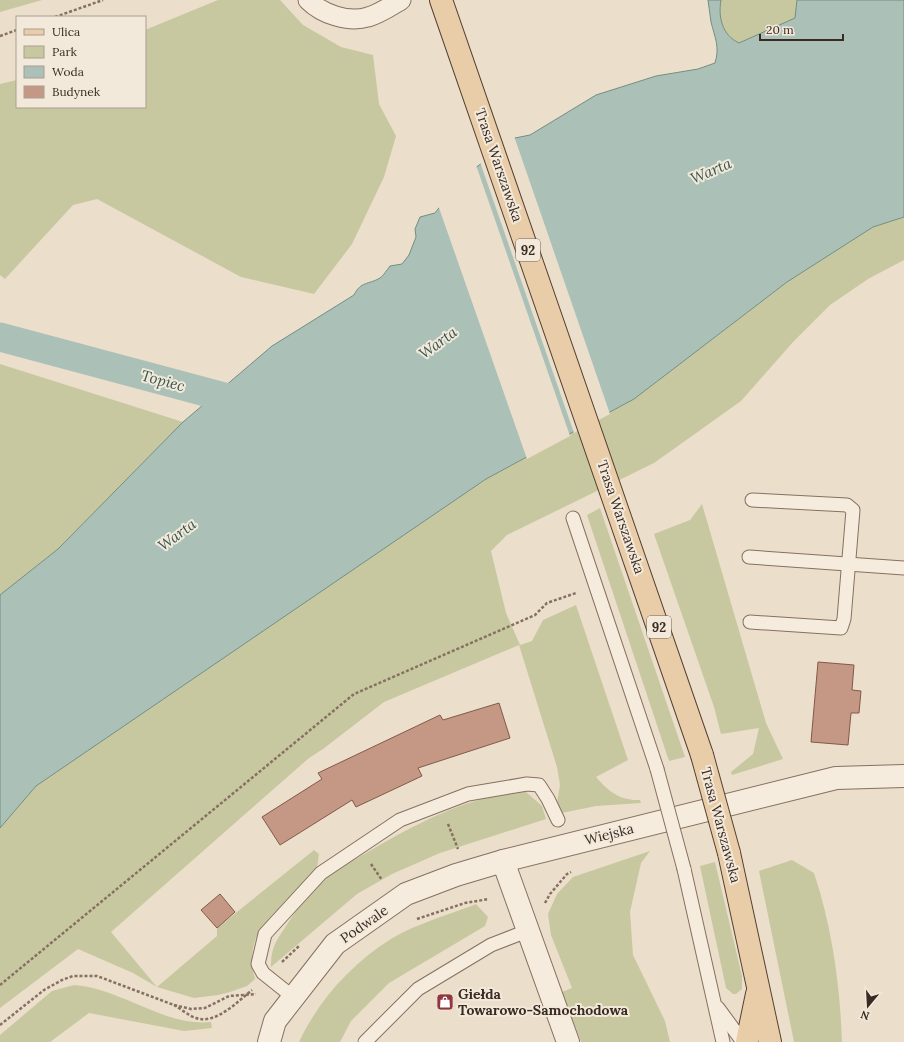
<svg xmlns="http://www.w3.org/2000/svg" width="904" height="1042" viewBox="0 0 904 1042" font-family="Lora,serif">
<rect width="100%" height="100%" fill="#ebdecb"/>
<g fill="#c8c8a0">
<polygon points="0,0 42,0 0,12"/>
<polygon points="218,0 280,0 303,25 341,47 373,55 379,104 396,136 384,177 352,244 314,294 241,277 97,199 73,205 5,279 0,275 0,84 17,80 17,107 145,107 145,30"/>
<path d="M721,0H797L796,18L739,43C722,35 718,17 721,0Z"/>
<path d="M904,217V260L868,279L830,305L793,342L741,401L654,463L507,535L491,551L506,613L520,645L532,641L543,620L576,605L628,760L596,777C608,791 620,801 640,800L641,803L596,806L562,813L557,803L560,785L557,767L519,645L384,702L323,749L309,758L111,932L157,987L217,936V928L314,850L319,854C318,859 318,868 315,872C288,911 240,921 255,979L247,986L230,992L218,995L194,998L157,987L133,973L78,949L0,1008V828L36,786L486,479L634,399L787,282L873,227Z"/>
<polygon points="0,364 183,422 58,549 0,595"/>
<polygon points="702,504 766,723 783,759 732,775 731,772 753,754 759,728 721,734 714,707 654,534 690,520"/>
<polygon points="600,508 685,757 669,761 587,515"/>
<path d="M525,791L542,806L546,819L440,853L392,874L357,894L271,967C271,946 277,940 288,923C298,908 310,891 325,879C338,868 356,859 371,850C420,822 469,796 525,791Z"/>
<polygon points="650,851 641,863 630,912 633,955 665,1021 670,1042 581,1042 562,992 572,988 551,935 548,914 557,894 573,877"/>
<path d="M792,860L814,873C832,927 840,985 842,1042H794L759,871Z"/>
<polygon points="715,862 742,976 742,989 736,994 733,994 726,988 700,866"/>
<path d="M476,904L488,917L485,926L389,983L351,1021L340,1042H299C319,1000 351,964 391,939C413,925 451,914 476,904Z"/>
<path d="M74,985C123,989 165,1027 211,1022L212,1028L184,1031L89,1013L50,1042H0V1035L52,991Z"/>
</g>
<path fill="#abc0b7" stroke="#728e84" d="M708,0H721C718,17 722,35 739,43L795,18L797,0H904V217L873,227L787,282L634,399L486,479L36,786L0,828V595L58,549L183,422L272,346L354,295C361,281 368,285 380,278C383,276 387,270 390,266L402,264L409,255L416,237L415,229L420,217L435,213L462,178L515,138L530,135L596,95L656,76L698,69L715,63C720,47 715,38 711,22C710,15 709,7 708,0Z"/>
<g fill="#ebdecb">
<polygon points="514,136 610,414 574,433 480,162"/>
<polygon points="476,165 570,436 527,459 438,205 460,177"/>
</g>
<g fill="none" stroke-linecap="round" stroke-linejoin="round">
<polyline stroke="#abc0b7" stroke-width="29" points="0,337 254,405"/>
</g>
<g fill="#c59885" stroke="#835949">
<polygon points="818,662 854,665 852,690 861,691 859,713 851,713 848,745 811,742"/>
<polygon points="499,703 510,738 418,768 422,776 356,807 352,800 280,845 262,817 322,779 318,773 440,715 443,720"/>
<polygon points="220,894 235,912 217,928 201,910"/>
</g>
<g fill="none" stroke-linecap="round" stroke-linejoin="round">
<g stroke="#867061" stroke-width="15">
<g id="service">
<polyline points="573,518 657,769"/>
<polyline points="749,557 904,568"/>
<polyline points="750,622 841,628 844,619 853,510 847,505 752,500"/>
<polyline points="684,869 723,1042"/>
<polyline points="293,997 263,973 258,964 265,934 321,873 400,820 468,794 527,784 539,785 548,799 558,820"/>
<polyline points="718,1008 743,1042"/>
<polyline points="365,1042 418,989 491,945 527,931"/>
</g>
</g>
<g stroke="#867061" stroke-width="21">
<path id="pedestrian" d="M308,0C322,14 348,23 368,17C379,14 391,6 401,0"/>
</g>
<g stroke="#867061" stroke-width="24">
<g id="minor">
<polyline points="503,861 568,1042"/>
<polyline points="269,1042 275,1021 335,944 406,894 456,875 503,861 836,778 904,776"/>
</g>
</g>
<g stroke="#554034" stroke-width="24">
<g id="primary">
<polyline points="441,0 702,755"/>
<polyline points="729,853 770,1042"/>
<polyline points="747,1042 757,994"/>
</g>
</g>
<g stroke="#867061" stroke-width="2.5" stroke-dasharray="3 2" stroke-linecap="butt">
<polyline points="55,17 103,0"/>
<polyline points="0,36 17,30"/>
<polyline points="448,824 458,849"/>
<polyline points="371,864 382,880"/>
<polyline points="545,903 550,894 567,874 571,872"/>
<polyline points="417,919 465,903 489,899"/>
<polyline points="282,962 299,946"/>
<polyline points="0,985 354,694 535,615 547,603 576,593"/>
<path d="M174,1005C181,1009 189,1016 196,1018C216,1025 238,1001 252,990"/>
<polyline points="0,1025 44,990 62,980 73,976 97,976 174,1005 191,1009 205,1008 229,996 256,994"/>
</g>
<use href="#service" stroke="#f6ecde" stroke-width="13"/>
<use href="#pedestrian" stroke="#f6ecde" stroke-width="19"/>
<use href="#minor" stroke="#f6ecde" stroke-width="22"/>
<use href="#primary" stroke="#e9cda8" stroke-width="22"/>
<g stroke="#867061" stroke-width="15" stroke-linecap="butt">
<polyline id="service-bridge" points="657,769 684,869"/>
</g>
<g stroke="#554034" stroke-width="24" stroke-linecap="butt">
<polyline id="primary-bridge" points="702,755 729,853"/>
</g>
<use href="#service-bridge" stroke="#f6ecde" stroke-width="13"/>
<use href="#primary-bridge" stroke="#e9cda8" stroke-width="22"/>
</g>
<defs>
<g id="shop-square" transform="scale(0.9)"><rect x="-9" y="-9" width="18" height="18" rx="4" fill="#903742" stroke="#f3e9da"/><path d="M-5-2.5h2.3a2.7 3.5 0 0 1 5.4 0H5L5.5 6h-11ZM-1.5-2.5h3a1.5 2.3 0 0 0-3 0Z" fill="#fff"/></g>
</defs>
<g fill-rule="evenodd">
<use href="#shop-square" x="445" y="1002"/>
</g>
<g text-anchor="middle" stroke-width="4" stroke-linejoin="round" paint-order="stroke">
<g fill="#f3e9da" stroke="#71645a" stroke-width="1">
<rect x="516" y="239" width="24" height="22" rx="3"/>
<rect x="647" y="616" width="24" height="22" rx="3"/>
</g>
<g font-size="13" font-weight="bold" fill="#392b23">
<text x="528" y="255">92</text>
<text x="659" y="632">92</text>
</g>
<g font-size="14" fill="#392b23" stroke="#f3e9da">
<text transform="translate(499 165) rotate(71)" y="5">Trasa Warszawska</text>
<text transform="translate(621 517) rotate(71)" y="5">Trasa Warszawska</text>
<text transform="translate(721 825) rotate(75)" y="5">Trasa Warszawska</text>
<text transform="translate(609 834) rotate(-14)" y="5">Wiejska</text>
<text transform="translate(364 924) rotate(-35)" y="5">Podwale</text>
</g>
<g font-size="14" font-weight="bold" fill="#392b23" stroke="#f3e9da" text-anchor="start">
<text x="458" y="999">Giełda<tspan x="458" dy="16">Towarowo-Samochodowa</tspan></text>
</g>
<g font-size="15" font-style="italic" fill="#345750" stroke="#f3e9da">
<text transform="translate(711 171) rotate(-23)" y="5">Warta</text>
<text transform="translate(438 343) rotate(-36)" y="5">Warta</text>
<text transform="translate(163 381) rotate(15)" y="5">Topiec</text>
<text transform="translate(177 535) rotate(-36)" y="5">Warta</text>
</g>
</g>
<rect x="16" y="16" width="130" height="92" fill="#f3e9da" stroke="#a99d91"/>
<rect x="24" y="29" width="20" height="6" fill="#e9cda8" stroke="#a99d91"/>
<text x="52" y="36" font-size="12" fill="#392b23">Ulica</text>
<rect x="24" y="46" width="20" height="12" fill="#c8c8a0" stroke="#a99d91"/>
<text x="52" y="56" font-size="12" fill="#392b23">Park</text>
<rect x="24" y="66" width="20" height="12" fill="#abc0b7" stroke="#a99d91"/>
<text x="52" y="76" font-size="12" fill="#392b23">Woda</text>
<rect x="24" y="86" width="20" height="12" fill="#c59885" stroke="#a99d91"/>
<text x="52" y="96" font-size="12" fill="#392b23">Budynek</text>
<g transform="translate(868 1006) rotate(198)" stroke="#f3e9da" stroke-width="3" paint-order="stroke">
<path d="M0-3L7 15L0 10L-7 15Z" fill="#392b23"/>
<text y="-6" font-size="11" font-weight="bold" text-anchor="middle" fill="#392b23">N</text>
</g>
<path d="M760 34v6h83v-6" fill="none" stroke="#392b23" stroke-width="2"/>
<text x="766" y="34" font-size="12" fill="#392b23" stroke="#f3e9da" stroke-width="3" paint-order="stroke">20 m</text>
</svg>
